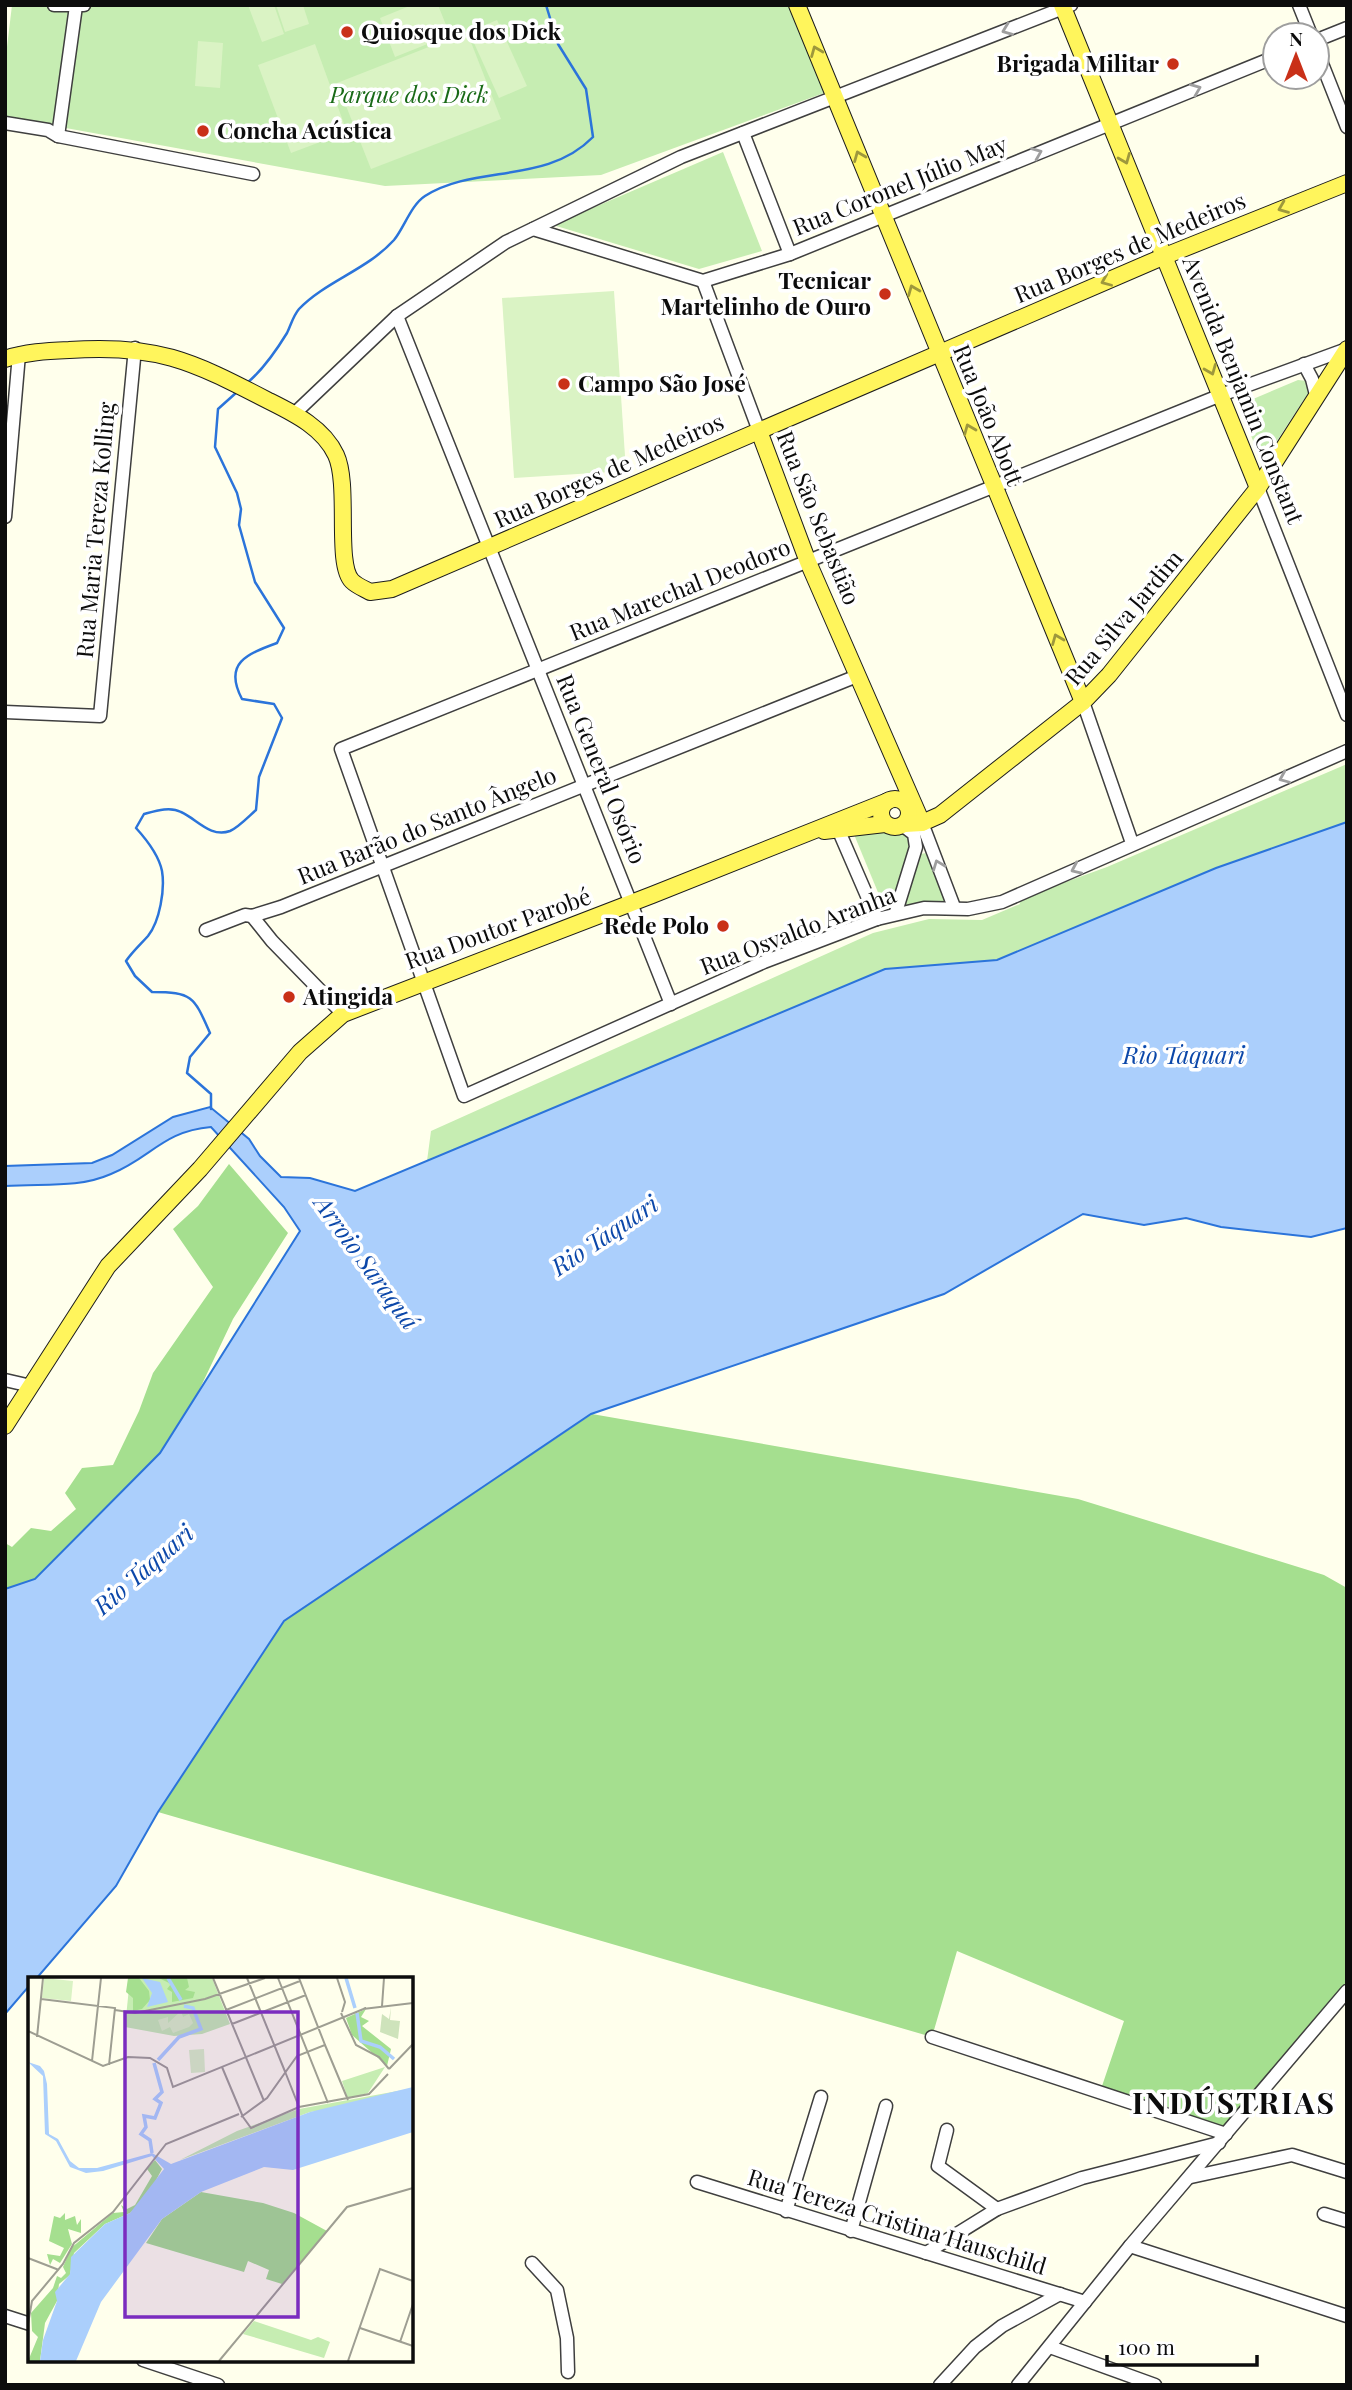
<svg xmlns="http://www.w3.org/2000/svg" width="1352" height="2390" viewBox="0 0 1352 2390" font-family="'Playfair Display',serif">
<rect width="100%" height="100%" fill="#ffffec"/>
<g fill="#c6edb2">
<polygon points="12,5 788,5 824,93 601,175 385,186 5,117 5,64"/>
<polygon points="723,152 762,251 699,269 553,225"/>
<polygon points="1298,380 1307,381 1309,392 1269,453 1259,456 1239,405"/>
<polygon points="1347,764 1347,822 1216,868 996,960 885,969 427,1161 431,1131 873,933 929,919 982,920 1020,904 1019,899 1107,867"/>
<polygon points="909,830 913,841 894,899 882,902 853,832"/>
<polygon points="927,853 949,903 903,907 920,854"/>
</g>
<g fill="#a5df8f">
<polygon points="229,1164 288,1233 233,1319 164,1464 35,1579 5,1589 5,1543 12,1547 31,1528 51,1531 76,1509 65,1493 82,1468 113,1465 139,1411 153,1373 213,1287 173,1229 198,1206"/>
<polygon points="592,1414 1078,1499 1324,1575 1347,1588 1347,1991 1226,2134 1100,2092 1124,2021 957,1951 932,2037 158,1812 284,1621"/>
</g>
<g fill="#daf3c4">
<polygon points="248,5 274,5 284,34 262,42"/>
<polygon points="276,5 303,5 309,24 285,32"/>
<polygon points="412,5 438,5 450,35 395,57 380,18"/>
<polygon points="497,20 527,86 499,98 469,32"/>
<polygon points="467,32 501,119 371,169 337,83"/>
<polygon points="198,41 223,43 220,88 195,86"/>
<polygon points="315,44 347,132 291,153 258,65"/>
<polygon points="614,291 626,471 514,478 502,298"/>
</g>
<path fill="#abcffc" stroke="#2b74da" stroke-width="2" d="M1347,822V1228L1311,1237L1221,1227L1186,1218L1144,1225L1083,1214L944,1294L591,1414L284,1621L158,1812L116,1886L36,1979H30V1985L5,2014V1589L35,1579L160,1453L300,1231L284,1207L211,1127C163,1131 151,1158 111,1174C77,1189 42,1183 5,1186V1166L92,1163L112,1155L173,1117L210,1107L249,1139L260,1156L281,1177L310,1178L355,1191L885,969L997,960L1216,868Z"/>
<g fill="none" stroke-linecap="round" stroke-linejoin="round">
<g stroke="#2b74da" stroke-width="2.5">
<path d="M247,383C264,369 276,351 287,333C291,325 293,316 299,309C326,281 367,270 394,240C404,228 411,205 425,196C475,164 546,185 593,137L586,89L558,44L546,5"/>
<path d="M211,1109V1094L187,1073L190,1057L210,1033C194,997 193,992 152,992L135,976L126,961C133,951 140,945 148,936C160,921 165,889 162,871C159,856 146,839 136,828L144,814C155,811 170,806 181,812C197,819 210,838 230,831C239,827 249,816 256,810L259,777L282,718L274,704L242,699C223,663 247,654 277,643L284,628L255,582L239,525L241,509L237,493L215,447L218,409L237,392"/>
</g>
<g stroke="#3f3f3f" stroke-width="15">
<g id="minor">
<polyline points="54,5 84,5"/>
<polyline points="1299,5 1311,35"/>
<polyline points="1317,40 1347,28"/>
<polyline points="1317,51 1347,127"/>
<polyline points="5,123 48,130 58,136 253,174"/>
<polyline points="743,133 790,254"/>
<polyline points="58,136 76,6"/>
<polyline points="533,229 703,281 790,254 1275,57"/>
<polyline points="703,281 759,431"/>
<polyline points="397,316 671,1004"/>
<polyline points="1347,349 1221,395 341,749 464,1096 764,962 877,919 924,908 968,909 1002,902 1347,751"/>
<polyline points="1304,364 1312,379 1316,395"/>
<polyline points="294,414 397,316 506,242 681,157 1071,5"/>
<polyline points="1258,488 1347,715"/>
<polyline points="5,517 19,354"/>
<polyline points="1083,702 1132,843"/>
<polyline points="5,712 100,716 135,348"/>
<polyline points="922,823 954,907"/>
<polyline points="838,829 877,919"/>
<polyline points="896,912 916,847 914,834 902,825"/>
<polyline points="252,916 272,941 343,1014"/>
<polyline points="206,930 245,915 252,916 281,907 857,676"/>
<polyline points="5,1380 31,1386"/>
<polyline points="932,2037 1226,2134"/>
<polyline points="947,2130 938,2166 997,2209"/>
<polyline points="1191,2177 1292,2155 1347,2172"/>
<polyline points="697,2182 1085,2302"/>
<polyline points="786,2211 821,2097"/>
<polyline points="1324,2214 1347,2221"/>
<polyline points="851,2231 886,2106"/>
<polyline points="1130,2246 1347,2316"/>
<polyline points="926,2253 997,2209 1082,2178 1219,2143"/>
<polyline points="532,2263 557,2290 567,2338 568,2372"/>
<polyline points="5,2316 30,2324"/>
<polyline points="1050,2347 1155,2385"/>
<polyline points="143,2360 218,2385"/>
<polyline points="940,2385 975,2347 1002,2326 1060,2294"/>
<polyline points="1018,2385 1130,2246 1347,1991"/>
</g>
</g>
<g stroke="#1d1d1d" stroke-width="18">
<g id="major">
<polyline points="797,5 1083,702"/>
<polyline points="1062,5 1258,488"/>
<path d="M5,359C25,352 47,351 69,350C156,344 190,360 267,400C293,413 323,427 336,455C350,485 335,564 352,581C357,586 365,589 370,592L392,589L1165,256L1347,183"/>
<polyline points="759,431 808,562 922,823"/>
<circle cx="895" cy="813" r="14"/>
<polyline points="905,824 922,823 940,815 1083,702 1109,675 1258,488 1347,349"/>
<polyline points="824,831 885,824"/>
<polyline points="5,1426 108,1266 200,1169 300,1052 343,1014 652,895 888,801"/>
</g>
</g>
<use href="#minor" stroke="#fff" stroke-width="12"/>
<use href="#major" stroke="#fff55c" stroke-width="16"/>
</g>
<defs><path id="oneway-chevron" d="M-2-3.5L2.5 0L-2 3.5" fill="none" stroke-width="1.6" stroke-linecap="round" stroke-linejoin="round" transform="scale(1.75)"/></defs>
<g stroke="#9e9e9e">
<use href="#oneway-chevron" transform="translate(1007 30) rotate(159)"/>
<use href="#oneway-chevron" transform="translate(1196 89) rotate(-22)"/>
<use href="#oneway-chevron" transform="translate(1037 153) rotate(-22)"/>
<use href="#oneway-chevron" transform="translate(1284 778) rotate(157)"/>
<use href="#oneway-chevron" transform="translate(938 865) rotate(-111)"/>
<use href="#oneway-chevron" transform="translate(1076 869) rotate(156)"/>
</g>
<g stroke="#9e983c">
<use href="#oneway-chevron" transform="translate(816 51) rotate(-112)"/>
<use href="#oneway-chevron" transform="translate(859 156) rotate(-112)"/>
<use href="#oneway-chevron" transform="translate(1125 159) rotate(68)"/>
<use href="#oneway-chevron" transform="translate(1283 208) rotate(158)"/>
<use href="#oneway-chevron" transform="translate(1106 281) rotate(157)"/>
<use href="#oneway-chevron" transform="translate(913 290) rotate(-112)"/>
<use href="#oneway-chevron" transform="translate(1211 370) rotate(68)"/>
<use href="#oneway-chevron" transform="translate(969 429) rotate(-112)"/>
<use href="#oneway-chevron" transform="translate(1057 639) rotate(-112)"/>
</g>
<g fill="#c93018" stroke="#fff" stroke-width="2.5">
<circle cx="347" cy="32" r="7"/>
<circle cx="1173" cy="64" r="7"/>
<circle cx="203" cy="131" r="7"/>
<circle cx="885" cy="294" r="7"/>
<circle cx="564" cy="384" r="7"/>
<circle cx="723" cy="926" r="7"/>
<circle cx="289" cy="997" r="7"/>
</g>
<g text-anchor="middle" stroke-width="7" stroke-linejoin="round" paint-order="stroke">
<g font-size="23" font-weight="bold" fill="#0c0c0c" stroke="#fff" text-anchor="start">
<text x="361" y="40">Quiosque dos Dick</text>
<text x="1159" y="72" text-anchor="end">Brigada Militar</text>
<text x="217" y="139">Concha Acústica</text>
<text x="871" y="289" text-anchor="end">Tecnicar<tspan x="871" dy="26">Martelinho de Ouro</tspan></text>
<text x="578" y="392">Campo São José</text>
<text x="709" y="934" text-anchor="end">Rede Polo</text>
<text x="303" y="1005">Atingida</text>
</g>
<g font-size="23" font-style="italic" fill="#196a17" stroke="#fff">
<text x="409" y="103">Parque dos Dick</text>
</g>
<g font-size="23" fill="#0c0c0c" stroke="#fff">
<text transform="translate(900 186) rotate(-22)" y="8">Rua Coronel Júlio May</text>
<text transform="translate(1130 248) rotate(-23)" y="8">Rua Borges de Medeiros</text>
<text transform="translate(1243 390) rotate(68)" y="8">Avenida Benjamin Constant</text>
<text transform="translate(988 415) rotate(68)" y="8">Rua João Abott</text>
<text transform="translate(609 471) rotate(-24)" y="8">Rua Borges de Medeiros</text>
<text transform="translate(818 518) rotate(68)" y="8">Rua São Sebastião</text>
<text transform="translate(96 530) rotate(-85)" y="8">Rua Maria Tereza Kolling</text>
<text transform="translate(680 590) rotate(-22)" y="8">Rua Marechal Deodoro</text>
<text transform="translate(1124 618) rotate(-50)" y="8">Rua Silva Jardim</text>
<text transform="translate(601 769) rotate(68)" y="8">Rua General Osório</text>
<text transform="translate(427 826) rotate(-22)" y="8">Rua Barão do Santo Ângelo</text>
<text transform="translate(498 929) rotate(-20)" y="8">Rua Doutor Parobé</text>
<text transform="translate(798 931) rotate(-21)" y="8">Rua Osvaldo Aranha</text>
<text transform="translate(897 2222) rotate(17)" y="8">Rua Tereza Cristina Hauschild</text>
</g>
<g font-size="24" font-style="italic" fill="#0b47a9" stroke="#fff">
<text x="1184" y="1064">Rio Taquari</text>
<text transform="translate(605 1236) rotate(-34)" y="8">Rio Taquari</text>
<text transform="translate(366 1263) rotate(54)" y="8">Arroio Saraquá</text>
<text transform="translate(144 1570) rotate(-41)" y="8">Rio Taquari</text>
</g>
<g font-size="30" font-weight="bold" letter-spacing="2" fill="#0c0c0c" stroke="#fff">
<text x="1234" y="2114">INDÚSTRIAS</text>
</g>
</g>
<g transform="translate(28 1977)">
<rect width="385" height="385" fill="#ffffec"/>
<path d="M102,1H184L202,47L174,57L146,59L97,50ZM357,90L340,116L320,122L314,104ZM375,113L311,131L282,135L152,183L209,154L271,132ZM226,344L283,363L290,360L302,365L296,381L215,357Z" fill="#c6edb2"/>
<path d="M100,1H111L121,14L122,23L114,32L105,34V21L98,15ZM131,1H159L161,10L157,13L167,15L165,21L144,25V15L139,12L143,7ZM338,32L333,40L341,44L334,49L363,72L359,89L324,58L318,41ZM127,183L134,192L118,222L102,236L77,247L46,276L42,298L31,307L29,324L17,346L12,384H0L10,360L4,354L3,336L25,311L29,299L33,301L38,296L35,290L43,271L85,236L96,235L93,228L99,232L107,228L124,199L119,192ZM173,215L235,226L266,236L299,254L254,307L238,302L241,293L220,284L216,295L118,266L134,242ZM37,236V243L47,239L49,248L53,242V256L40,252L44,267L32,286L25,282L22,288L19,277L32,279L36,271L21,264L26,239L32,241Z" fill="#a5df8f"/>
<path d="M363,30L362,43L372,44L370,62L352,55L354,37L361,42Z" fill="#cee3bb"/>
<path d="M16,1L45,4L43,24L14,21ZM153,34L155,40L161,37L165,46L161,50L145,56L142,50L134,54L130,43L140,40V46ZM176,72L177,95L163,96L161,73Z" fill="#daf3c4"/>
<path d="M114,1L132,5L140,25L119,30L124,16ZM0,85L12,89L16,94L19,107L21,157L30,162L42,184L51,191H69L124,176L143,187L282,135L385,110V155L265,193L236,190L173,215L134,242L73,325L48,384H12L15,363L29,324L27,315L42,297L43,280L77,247L102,236L136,192L124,179L75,194L58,196L42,190L28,164L17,157L15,99Z" fill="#abcffc"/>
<path fill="none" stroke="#abcffc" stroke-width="3.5" d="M140,1L153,23M318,1L327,31M329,36L333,64L352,70L366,82M130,83L151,60L173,52L165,31L156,29M124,176L122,163L113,157L118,150L116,139L127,141L133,126L127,122L134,115L126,86"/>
<path fill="none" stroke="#9e9e92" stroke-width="2" d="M185,1L236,124M219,1L258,97M250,1L300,126M309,1L317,25L314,35M13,22L87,31L81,88M354,29L356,1M335,32L385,26M87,33L107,36L177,22L237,1M198,33L272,4M313,36L328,68L351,80L361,92M204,47L278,18M0,54L75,89L100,80L122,81L139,91L145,110L338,31M9,60L15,1M297,68L320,123M64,84L73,1M194,90L215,140M361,92L385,67M258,97L271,130M213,140L239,121L269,79L297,68L271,1M215,140L223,151L271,130L341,117L360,97M0,281L31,293M0,347L4,324L35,287L46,266L85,235L138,167L211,137M332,351L385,369M372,365L385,327M191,384L319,230L385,211M320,384L352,292L385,304"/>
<path fill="#7b2cbf" fill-opacity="0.15" stroke="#7b2cbf" stroke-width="3.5" d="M97,35H270V340H97Z"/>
<rect width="385" height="385" fill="none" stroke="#0c0c0c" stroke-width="3.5"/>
</g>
<rect width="1352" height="2390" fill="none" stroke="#0c0c0c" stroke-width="14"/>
<g transform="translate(1296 56)"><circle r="33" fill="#ffffff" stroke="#9e9e9e" stroke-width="2"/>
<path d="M0-5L12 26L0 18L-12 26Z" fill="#c93018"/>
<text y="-10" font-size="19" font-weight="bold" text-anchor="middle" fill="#0c0c0c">N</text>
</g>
<path d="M1107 2355v10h150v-10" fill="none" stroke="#0c0c0c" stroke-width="3.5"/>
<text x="1118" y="2355" font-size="21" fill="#0c0c0c" stroke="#ffffff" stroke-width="5" paint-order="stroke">100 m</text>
</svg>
